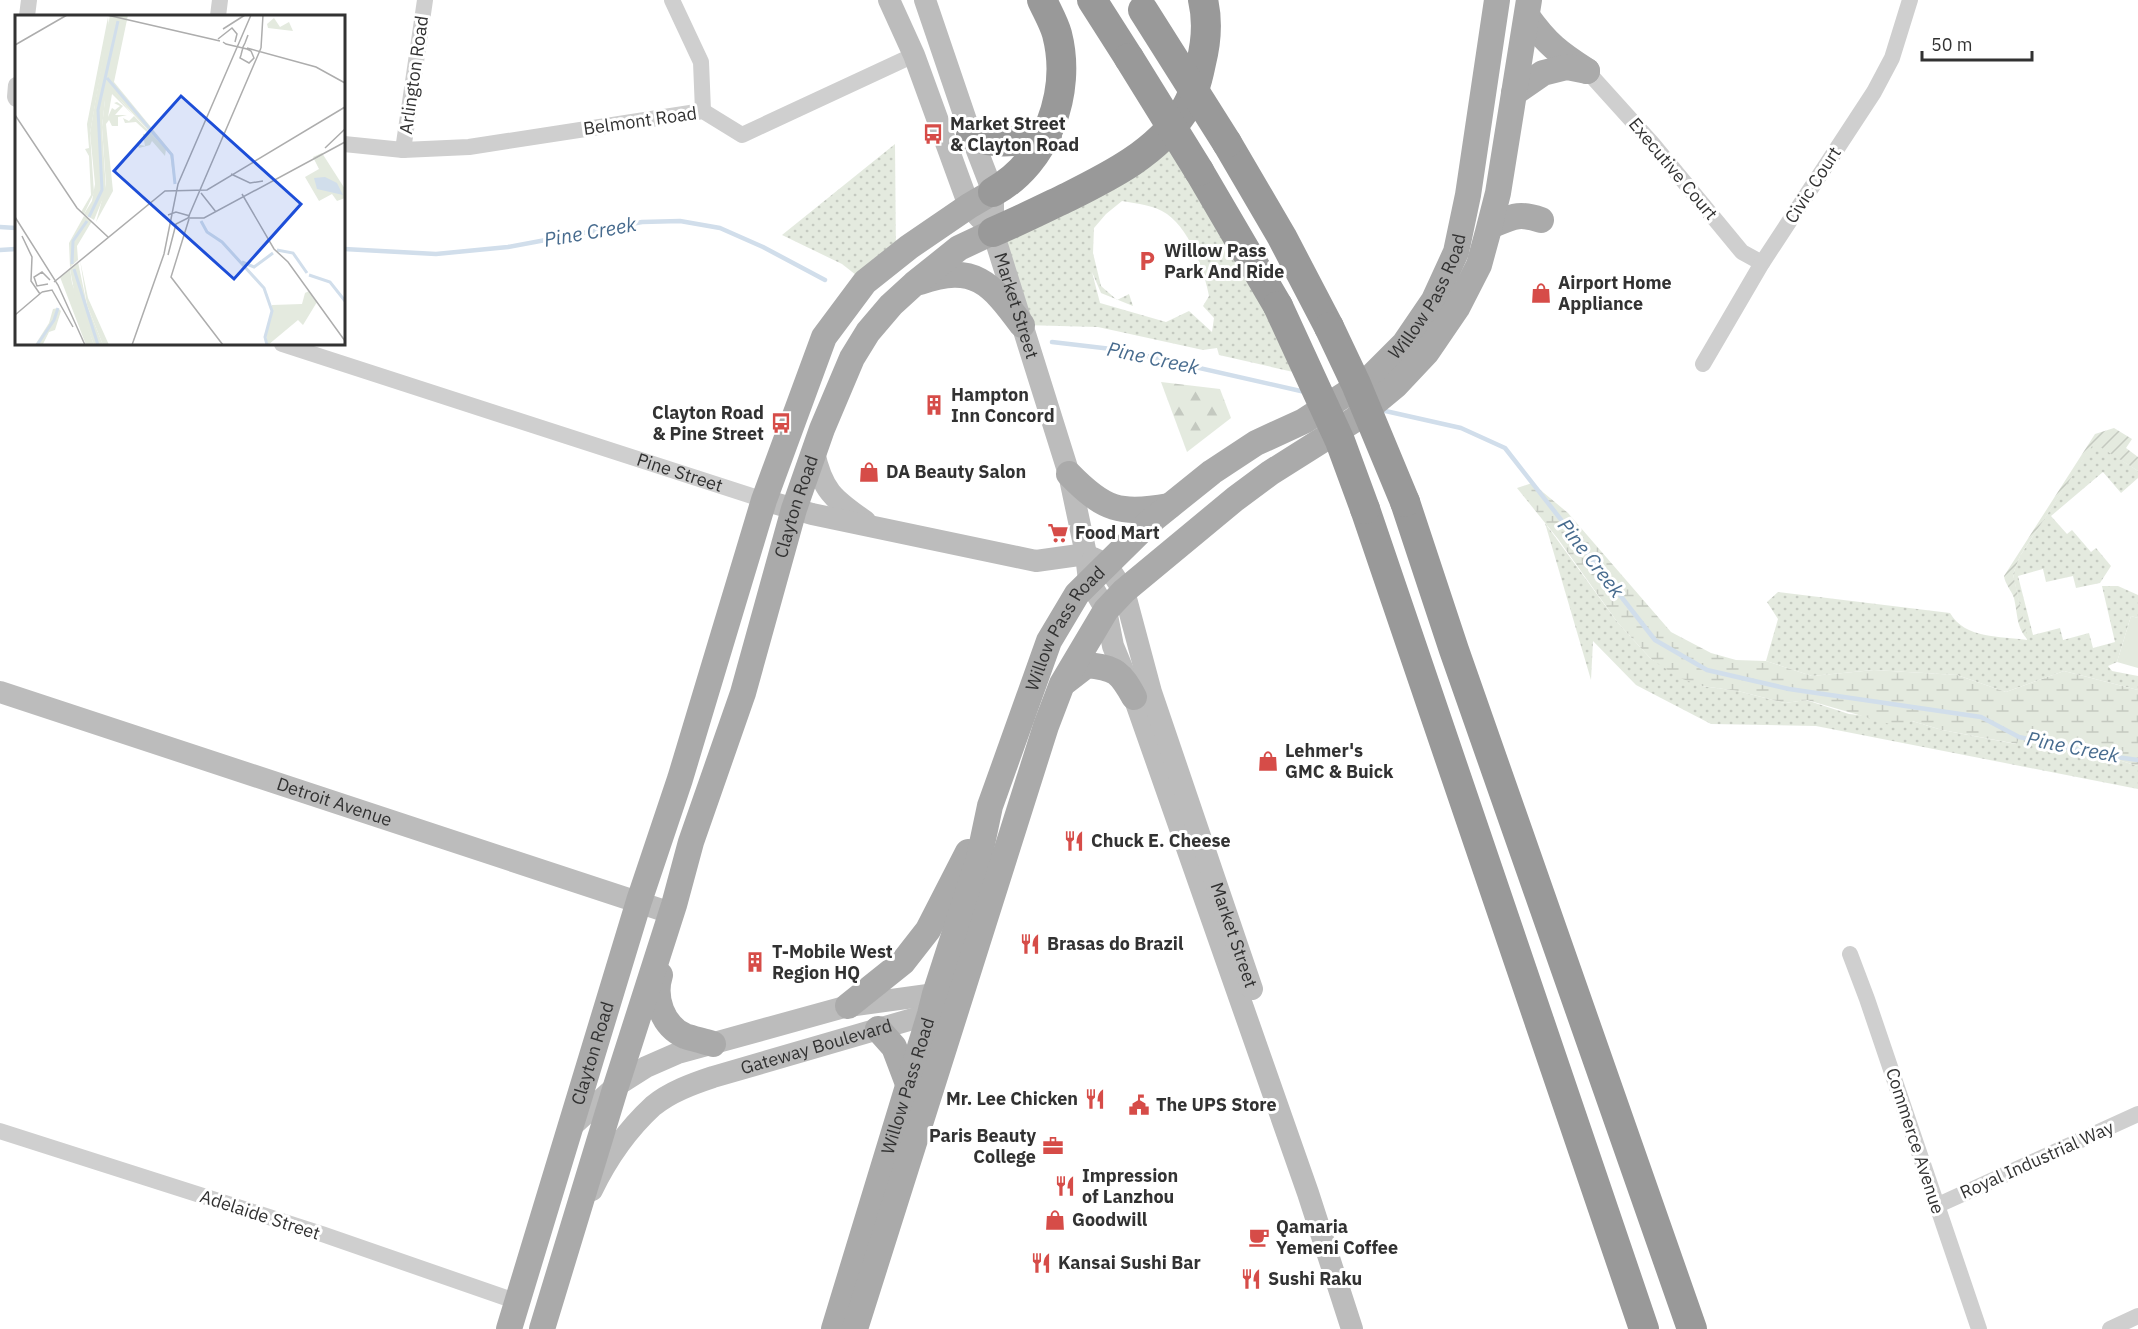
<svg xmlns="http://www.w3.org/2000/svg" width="2138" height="1329" viewBox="0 0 2138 1329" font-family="'IBM Plex Sans',sans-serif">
<defs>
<pattern id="grass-dots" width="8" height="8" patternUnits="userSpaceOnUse" patternTransform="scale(1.5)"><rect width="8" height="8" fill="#e4eadf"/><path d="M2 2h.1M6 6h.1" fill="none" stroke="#c4c9c0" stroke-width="1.8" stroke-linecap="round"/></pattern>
<pattern id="forest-firs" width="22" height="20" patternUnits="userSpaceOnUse" patternTransform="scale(1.5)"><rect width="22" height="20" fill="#e4eadf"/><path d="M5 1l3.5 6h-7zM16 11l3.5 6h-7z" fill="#c4c9c0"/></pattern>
<pattern id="wetland-marsh" width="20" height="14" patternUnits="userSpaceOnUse" patternTransform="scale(1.5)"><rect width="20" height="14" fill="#e4eadf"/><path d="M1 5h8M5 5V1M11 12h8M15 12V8" fill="none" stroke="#c4c9c0"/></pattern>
<pattern id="garden-furrows" width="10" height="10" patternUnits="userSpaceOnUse" patternTransform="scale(1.5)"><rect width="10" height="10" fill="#e4eadf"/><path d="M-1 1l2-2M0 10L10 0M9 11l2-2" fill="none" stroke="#c4c9c0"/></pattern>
</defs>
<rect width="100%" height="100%" fill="#fff"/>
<g fill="url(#grass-dots)" fill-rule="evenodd">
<path d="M1171,126L1311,376L1219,355L1217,348L1203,350L1098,327L1022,325L993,232ZM1122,201C1138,204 1154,205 1167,214C1190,230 1204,270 1209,296L1203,306L1214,318L1212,332L1189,311L1166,322L1100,303L1092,272L1101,293L1133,306L1129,294L1117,300L1101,286L1093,253L1094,228L1106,214Z"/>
<polygon points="895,144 896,257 865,282 842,264 782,235"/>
<path d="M2094,442L2138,471V478L2121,493L2103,472L2051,516L2067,534L2072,530L2091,552L2096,548L2111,566L2100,583L2076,588L2073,576L2046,582L2043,569L2018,576L2033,635L2060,628L2063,640L2089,633L2093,648L2115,642L2102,586H2118L2138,595V618L2131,616L2117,662L2108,666L2112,671L2138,676V690L2064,671L2006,692L1957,675L1874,670L1812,676L1766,661L1778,619L1767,602L1778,592L1950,613C1965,639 2000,636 2027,640L2013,574L2020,556Z"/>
<polygon points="1545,523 1618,623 1651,659 1702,686 1738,691 1785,703 1806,700 1849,714 1912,721 1942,730 2016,744 2019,737 2102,755 2138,766 2138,789 1816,726 1711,724 1636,685 1593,641 1591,680"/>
</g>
<polygon fill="url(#forest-firs)" points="1161,382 1220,389 1231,418 1187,452"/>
<polygon fill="url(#wetland-marsh)" points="1532,483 1568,513 1671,632 1711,653 1736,660 1766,661 1812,676 1874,670 1957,675 2006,692 2064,671 2138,690 2138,766 2102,755 2019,737 2017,744 1942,730 1912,721 1900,727 1807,700 1785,703 1738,691 1702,686 1680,678 1651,659 1618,623 1558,539 1517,488"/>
<polygon fill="#e4eadf" points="2131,616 2138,618 2138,668 2117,662"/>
<path fill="url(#garden-furrows)" d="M2114,428L2132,439L2126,448L2138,457V471L2094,443L2020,556L2013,574L2028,640C2016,627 2018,615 2014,598C2011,590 2005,584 2004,576L2095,434Z"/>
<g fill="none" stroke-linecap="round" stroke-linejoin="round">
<g stroke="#d1deeb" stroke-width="4.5">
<polyline points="0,227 16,228"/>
<polyline points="344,249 436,254 508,247 642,222 680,221 720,228 763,247 825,280"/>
<polyline points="0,250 16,249"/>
<polyline points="1052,342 1120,350 1305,392"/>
<polyline points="1381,410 1461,428 1505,448 1655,640 1707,670 1789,689 1981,717 2019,737 2102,755 2138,760"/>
</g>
<g stroke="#cfcfcf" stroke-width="16">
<polyline points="672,0 701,62 703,111"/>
<polyline points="27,16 29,0"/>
<polyline points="218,16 220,0"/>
<polyline points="1587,71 1652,143 1742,252 1762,263"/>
<polyline points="16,85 15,97 16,99"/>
<polyline points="344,144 403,150 469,147 703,111 742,135 914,55"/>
<polyline points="403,150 425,0"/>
<path id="s1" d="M282,344L764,500"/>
<polyline points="1703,364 1762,263 1874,92 1892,58 1910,0"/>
<polyline points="1850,954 1867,999 1979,1329"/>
<polyline points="0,1131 322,1234 518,1302"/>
<polyline points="1936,1206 2138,1114"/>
<polyline points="2110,1329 2138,1316"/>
</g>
<g stroke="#bcbcbc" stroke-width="22">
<polyline points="889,0 914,55 969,206 980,218"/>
<path id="s2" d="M925,0L971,135L993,192V232L1069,474L1086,554L1089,581L1106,610L1113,646L1134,697L1308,1193L1352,1329"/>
<path d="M814,452C822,490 833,499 865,521"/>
<polyline points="764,500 812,514 1036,561 1086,554"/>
<path id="s3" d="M1093,558L1106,564L1124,591L1151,692L1252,989"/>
<path id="s4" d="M0,692L671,913"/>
<polyline points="570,1128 616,1086 646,1067 678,1053 848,1006 935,994 952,997"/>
<path id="s5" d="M592,1190C607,1159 628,1129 653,1106C670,1092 692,1084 713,1077L930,1014L942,1008"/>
</g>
<g stroke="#aaa" stroke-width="26">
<path d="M1527,16C1547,44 1559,53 1587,71"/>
<polyline points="1514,93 1543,73 1567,67 1587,71"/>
<path d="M1490,226C1512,217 1518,212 1541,220"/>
<path d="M920,282C974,263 991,283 1022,325"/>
<path d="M1069,474C1104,510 1120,515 1169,506"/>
<path d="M1065,682L1087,665C1116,668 1120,672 1134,697"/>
<path d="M660,975C653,997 662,1026 685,1036C694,1039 704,1041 713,1044"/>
<polyline points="848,1006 903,962 928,930 968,852"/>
<polyline points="878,1029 894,1047 908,1084"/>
<path id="s6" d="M509,1329L639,901L680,779L764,500L824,337L865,282L909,247L969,206L993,192"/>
<path id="s7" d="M542,1329L616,1086L674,905L691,842L743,693L794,509L822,429L852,358L868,332L891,305L914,284L959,248L993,232"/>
<path id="s8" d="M834,1329L930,1014L935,994L979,858L990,806L1049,641L1077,594L1151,521L1212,472L1256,443L1304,421L1369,379L1404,344L1434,300L1456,252L1468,195L1497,0"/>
<polyline points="855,1329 1046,726 1062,684 1106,610 1124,591 1235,499 1270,473 1354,420 1395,386 1427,352 1457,308 1479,265 1488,232 1498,193 1529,0"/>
</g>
<g stroke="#999" stroke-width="30">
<polyline points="1092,0 1129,58"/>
<path d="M971,135C997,146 1020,141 1047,135"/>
<polyline points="1227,143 1282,237 1329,327"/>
<polyline points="1199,171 1278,306"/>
<path d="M993,192C1047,162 1072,92 1057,34C1054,23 1047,11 1042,0"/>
<path d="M993,232C1019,221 1043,209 1068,197C1112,175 1156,153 1184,111C1193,98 1198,78 1201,63C1206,43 1208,21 1203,0"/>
<polyline points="1405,502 1454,650 1692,1329"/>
<polyline points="1365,509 1644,1329"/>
</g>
<g stroke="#999" stroke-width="30">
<polyline points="1143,10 1227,143"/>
<polyline points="1129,58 1199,171"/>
<polyline points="1278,306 1340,441 1365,509"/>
<polyline points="1329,327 1356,384 1405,502"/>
</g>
</g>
<defs>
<g id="bus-bare" transform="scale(1.62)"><path d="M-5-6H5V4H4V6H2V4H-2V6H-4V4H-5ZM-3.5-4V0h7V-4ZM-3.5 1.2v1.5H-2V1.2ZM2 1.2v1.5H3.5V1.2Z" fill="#d64c48" stroke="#fff" stroke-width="2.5" paint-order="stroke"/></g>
<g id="parking-bare" transform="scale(1.62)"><path d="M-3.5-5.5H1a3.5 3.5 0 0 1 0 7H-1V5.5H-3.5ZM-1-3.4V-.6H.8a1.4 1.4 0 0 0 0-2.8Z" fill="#d64c48" stroke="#fff" stroke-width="2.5" paint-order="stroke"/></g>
<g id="shop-bare" transform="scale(1.62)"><path d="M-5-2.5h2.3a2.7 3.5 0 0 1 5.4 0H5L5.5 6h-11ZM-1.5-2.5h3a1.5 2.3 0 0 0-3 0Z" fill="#d64c48" stroke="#fff" stroke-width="2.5" paint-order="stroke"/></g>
<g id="building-bare" transform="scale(1.62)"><path d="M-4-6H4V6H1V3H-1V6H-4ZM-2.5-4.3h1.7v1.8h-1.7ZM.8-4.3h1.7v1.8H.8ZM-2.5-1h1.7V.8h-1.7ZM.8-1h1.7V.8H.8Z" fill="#d64c48" stroke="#fff" stroke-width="2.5" paint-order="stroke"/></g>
<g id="supermarket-bare" transform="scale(1.62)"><path d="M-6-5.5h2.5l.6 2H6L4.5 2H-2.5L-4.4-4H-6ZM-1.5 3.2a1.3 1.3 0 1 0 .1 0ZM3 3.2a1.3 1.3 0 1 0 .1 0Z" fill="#d64c48" stroke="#fff" stroke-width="2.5" paint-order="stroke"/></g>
<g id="restaurant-bare" transform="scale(1.62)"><path d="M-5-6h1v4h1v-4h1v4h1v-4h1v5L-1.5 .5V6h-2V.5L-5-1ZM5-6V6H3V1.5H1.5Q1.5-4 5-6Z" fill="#d64c48" stroke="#fff" stroke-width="2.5" paint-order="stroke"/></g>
<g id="civic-bare" transform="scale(1.62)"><path d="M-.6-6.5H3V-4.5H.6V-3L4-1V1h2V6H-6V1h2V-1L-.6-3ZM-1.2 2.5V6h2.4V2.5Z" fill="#d64c48" stroke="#fff" stroke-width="2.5" paint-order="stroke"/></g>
<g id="office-bare" transform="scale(1.62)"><path d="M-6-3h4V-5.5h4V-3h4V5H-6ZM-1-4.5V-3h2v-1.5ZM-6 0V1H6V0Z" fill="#d64c48" stroke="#fff" stroke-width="2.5" paint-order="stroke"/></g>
<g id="cafe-bare" transform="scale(1.62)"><path d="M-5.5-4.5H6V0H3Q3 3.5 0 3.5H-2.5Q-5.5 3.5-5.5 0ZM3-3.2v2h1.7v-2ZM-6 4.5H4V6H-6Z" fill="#d64c48" stroke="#fff" stroke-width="2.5" paint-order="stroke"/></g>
</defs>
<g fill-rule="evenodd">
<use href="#bus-bare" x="933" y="134"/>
<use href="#parking-bare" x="1147" y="261"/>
<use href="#shop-bare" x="1541" y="293"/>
<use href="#building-bare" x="934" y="405"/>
<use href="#bus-bare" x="781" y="423"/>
<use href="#shop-bare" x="869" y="472"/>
<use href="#supermarket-bare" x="1058" y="533"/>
<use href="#shop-bare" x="1268" y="761"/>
<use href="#restaurant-bare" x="1074" y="841"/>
<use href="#restaurant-bare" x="1030" y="944"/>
<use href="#building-bare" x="755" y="962"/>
<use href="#restaurant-bare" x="1095" y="1099"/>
<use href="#civic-bare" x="1139" y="1105"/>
<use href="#office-bare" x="1053" y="1146"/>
<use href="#restaurant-bare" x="1065" y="1186"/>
<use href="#shop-bare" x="1055" y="1220"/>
<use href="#cafe-bare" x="1259" y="1237"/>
<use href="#restaurant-bare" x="1041" y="1263"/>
<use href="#restaurant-bare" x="1251" y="1279"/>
</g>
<g text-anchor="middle" stroke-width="6" stroke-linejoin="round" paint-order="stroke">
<g font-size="18" fill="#323232" stroke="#fff">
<text transform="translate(414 75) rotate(-82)" y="6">Arlington Road</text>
<text transform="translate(640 121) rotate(-8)" y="6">Belmont Road</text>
<text transform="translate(1673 169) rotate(50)" y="6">Executive Court</text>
<text transform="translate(1813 185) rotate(-57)" y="6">Civic Court</text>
<text dy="6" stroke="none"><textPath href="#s8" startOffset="1244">Willow Pass Road</textPath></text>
<text dy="6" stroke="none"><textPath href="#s2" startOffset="321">Market Street</textPath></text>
<text dy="6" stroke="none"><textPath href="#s1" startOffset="418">Pine Street</textPath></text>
<text dy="6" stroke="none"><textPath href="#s7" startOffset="861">Clayton Road</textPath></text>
<text dy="6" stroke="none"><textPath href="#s8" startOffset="740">Willow Pass Road</textPath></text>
<text dy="6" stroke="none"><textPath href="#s4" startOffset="352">Detroit Avenue</textPath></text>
<text dy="6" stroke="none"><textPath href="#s3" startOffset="408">Market Street</textPath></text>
<text dy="6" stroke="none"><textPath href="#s5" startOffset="279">Gateway Boulevard</textPath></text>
<text dy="6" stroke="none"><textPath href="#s6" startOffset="288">Clayton Road</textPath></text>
<text dy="6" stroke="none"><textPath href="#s8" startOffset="254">Willow Pass Road</textPath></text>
<text transform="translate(1915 1141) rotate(72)" y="6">Commerce Avenue</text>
<text transform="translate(2037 1160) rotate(-24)" y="6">Royal Industrial Way</text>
<text transform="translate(260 1215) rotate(18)" y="6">Adelaide Street</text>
</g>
<g font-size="18" font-weight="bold" fill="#323232" stroke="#fff" text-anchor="start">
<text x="950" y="130">Market Street<tspan x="950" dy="21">&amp; Clayton Road</tspan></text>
<text x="1164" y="257">Willow Pass<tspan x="1164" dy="21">Park And Ride</tspan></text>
<text x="1558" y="289">Airport Home<tspan x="1558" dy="21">Appliance</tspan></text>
<text x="951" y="401">Hampton<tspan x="951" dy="21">Inn Concord</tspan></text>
<text x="764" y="419" text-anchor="end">Clayton Road<tspan x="764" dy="21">&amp; Pine Street</tspan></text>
<text x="886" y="478">DA Beauty Salon</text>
<text x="1075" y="539">Food Mart</text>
<text x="1285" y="757">Lehmer's<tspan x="1285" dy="21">GMC &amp; Buick</tspan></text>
<text x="1091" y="847">Chuck E. Cheese</text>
<text x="1047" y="950">Brasas do Brazil</text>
<text x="772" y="958">T-Mobile West<tspan x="772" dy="21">Region HQ</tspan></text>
<text x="1078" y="1105" text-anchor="end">Mr. Lee Chicken</text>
<text x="1156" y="1111">The UPS Store</text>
<text x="1036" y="1142" text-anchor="end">Paris Beauty<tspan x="1036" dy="21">College</tspan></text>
<text x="1082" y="1182">Impression<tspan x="1082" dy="21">of Lanzhou</tspan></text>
<text x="1072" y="1226">Goodwill</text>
<text x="1276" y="1233">Qamaria<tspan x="1276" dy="21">Yemeni Coffee</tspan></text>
<text x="1058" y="1269">Kansai Sushi Bar</text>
<text x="1268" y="1285">Sushi Raku</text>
</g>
<g font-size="20" font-style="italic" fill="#476b8e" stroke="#fff">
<text transform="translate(590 232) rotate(-10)" y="7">Pine Creek</text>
<text transform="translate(1153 358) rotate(12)" y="7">Pine Creek</text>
<text transform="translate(1591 558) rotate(52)" y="7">Pine Creek</text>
<text transform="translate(2073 747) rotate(11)" y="7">Pine Creek</text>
</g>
</g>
<g transform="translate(15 15)">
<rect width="330" height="330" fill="#fff"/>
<path d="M93,2L94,11L75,118L79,178L69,199L66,197L76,180L74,141L70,134L74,133L72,109ZM96,74L118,100L97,79L93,102L97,93L100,95L105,91L99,88L102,87L108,91L100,100H112L103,102V111H97L94,105L91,109L98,176L81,207L91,170L87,112L90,84ZM119,101L151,134L150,141L137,126L135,130L124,133L122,129L130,131L128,119H134L121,107L110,108L108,103L114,106ZM65,245L73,283L94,330H88L72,290ZM55,254L57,268L79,330H71L45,262Z" fill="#e4eadf"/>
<path d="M43,293L46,296L40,315L34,317L28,329L20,330L34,308L38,294Z" fill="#e4eadf"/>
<path d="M95,0H113L99,67L158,139V160L155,139L96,75L90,85L87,112L91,176L79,205L69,199L77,186L80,169L75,118ZM69,201L77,206L62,231L63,245L55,252L54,228ZM63,247L72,290L88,330H79L60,281L55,254Z" fill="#e4eadf"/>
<path d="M259,3L265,12L274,7L278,16L253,13L252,9ZM307,138L330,174V183L322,186L317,179L304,186L290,162L304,154L298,142ZM294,276L302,287L288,310L283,305L253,330L251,321L257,290L287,289L290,278Z" fill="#e4eadf"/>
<path d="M310,162L322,168L328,180L302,174L299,163Z" fill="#d1deeb"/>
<path fill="none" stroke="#d1deeb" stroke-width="3" d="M92,63L157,140L160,169M74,202L87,175L83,95L103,6M186,206L192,217L207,227L249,273L257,296L250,322L252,330M262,235L278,238L292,258M227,247L239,252L258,238M57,249L58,226L72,206M59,254L83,330M294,260L315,267L330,286M22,330L39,305L43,293"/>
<path fill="none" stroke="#adadad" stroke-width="1.5" d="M92,0L205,26M208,14L230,0M203,24L217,13L222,19L220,27M208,27L211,29L215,30L232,34L236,36L239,43L234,48L225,43L226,40L227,36L228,33V32L230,28L233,20M0,30L52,0M232,33L301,52L330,68M246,33L173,203H189L330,127M246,33L248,0M0,100L62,193L93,222M310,133L330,114M216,159L235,168L248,166M186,178L201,197M227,179L259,234L273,247L330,326M153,200L161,197L175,201M0,202L43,270L70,330M174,204L156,262L208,330M7,221L17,242L16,266L25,279M153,240L161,209L173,203M39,267L150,176L192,175L330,92M33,269L22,271L19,262L27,257L35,265M27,277L37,275L58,312M0,300L27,277M117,330L149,239L163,169L236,0"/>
<path fill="#1d4ed8" fill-opacity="0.15" stroke="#1d4ed8" stroke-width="3" d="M166,81L286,189L219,264L99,156Z"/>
<rect width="330" height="330" fill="none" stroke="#323232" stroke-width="3"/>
</g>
<path d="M1922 51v9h110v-9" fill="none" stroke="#323232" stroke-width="3"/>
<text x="1931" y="51" font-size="18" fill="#323232" stroke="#ffffff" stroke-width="4.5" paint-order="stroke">50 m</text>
</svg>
